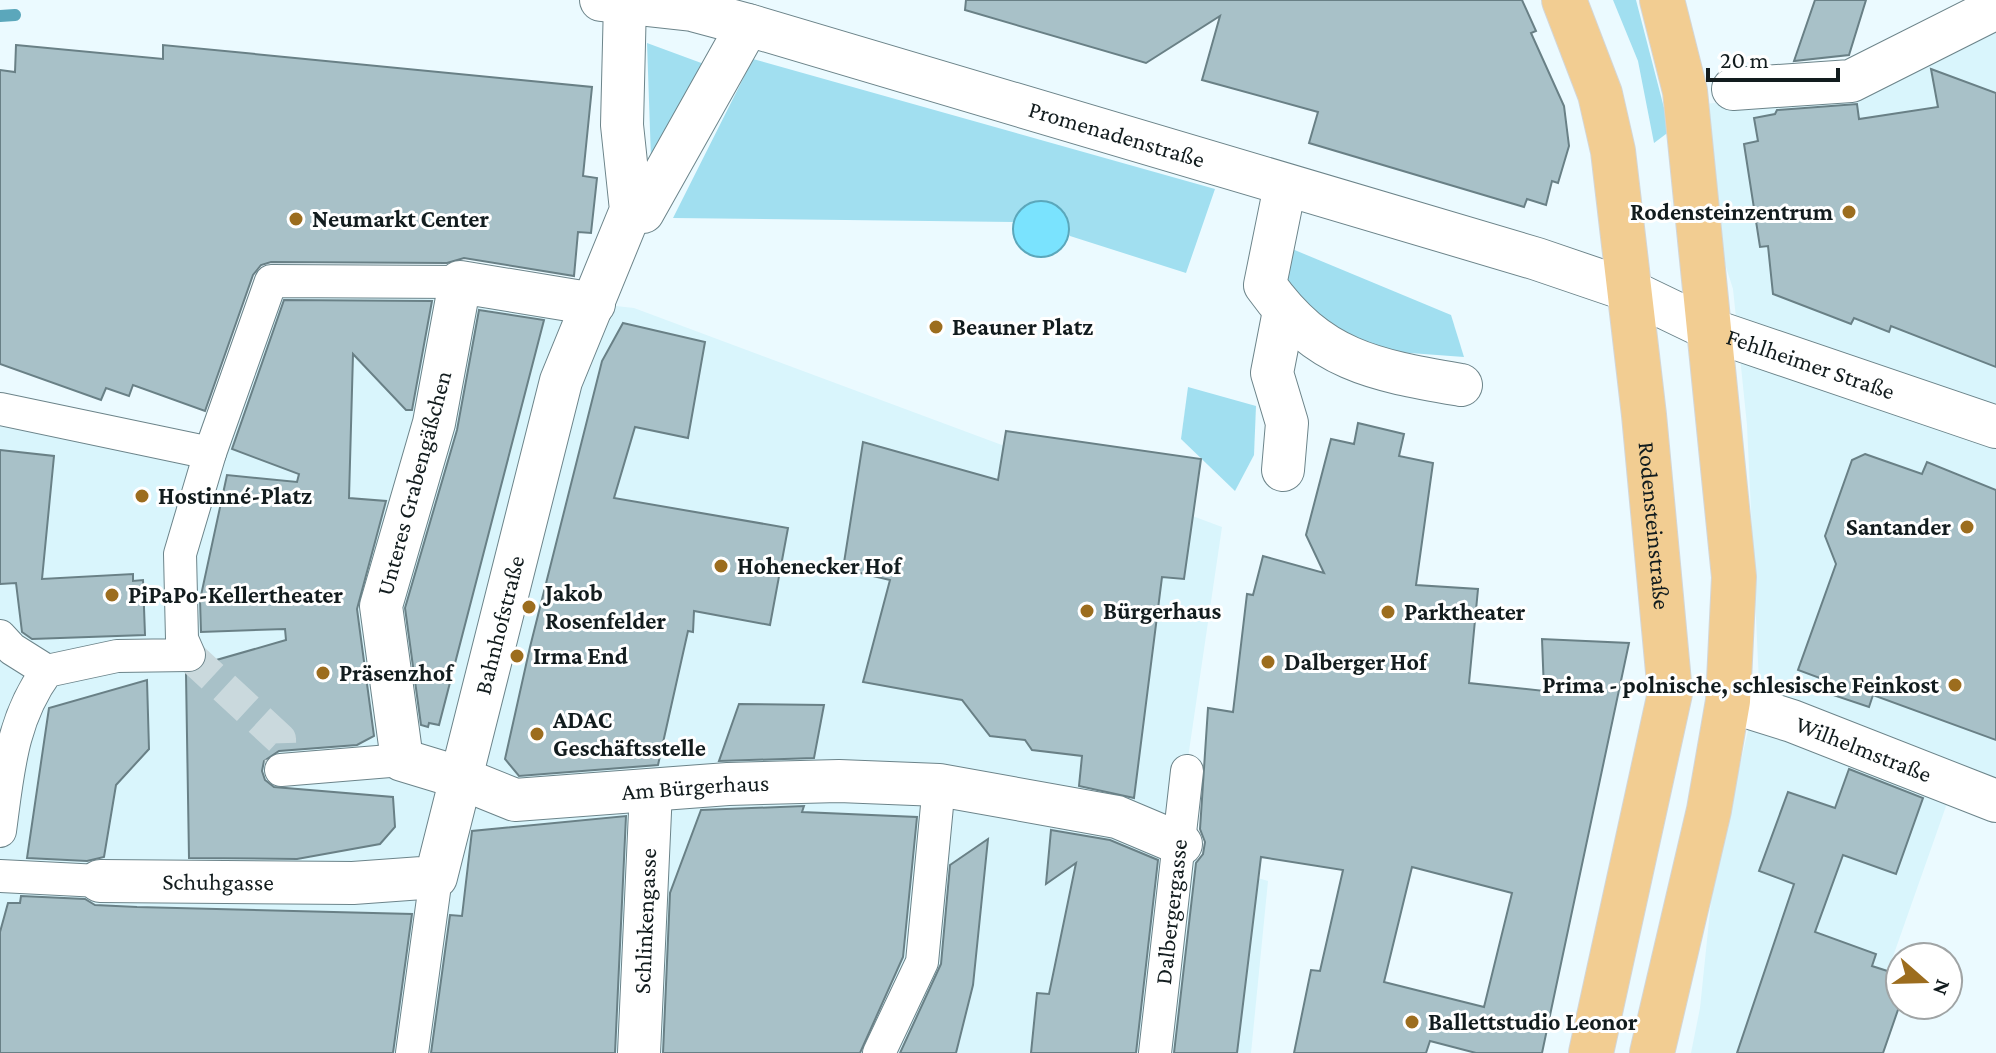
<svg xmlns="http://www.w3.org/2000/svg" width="1996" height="1053" viewBox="0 0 1996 1053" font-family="'Crimson Pro',serif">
<rect width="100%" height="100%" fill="#ebfaff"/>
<g fill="#d9f5fc">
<polygon points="1996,15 1996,790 1957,775 1859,1053 1691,1053 1700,1008 1713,882 1759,683 1747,425 1733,289 1719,245 1705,104 1853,88"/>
<polygon points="264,286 469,290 634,308 1222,527 1174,853 1268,881 1251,1053 0,1053 0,426 207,448"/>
</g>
<g fill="#a1dff0">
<polygon points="1613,0 1636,0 1670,131 1654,143 1638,61"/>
<polygon points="647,43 704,64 651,159"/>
<polygon points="753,59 1215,189 1186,273 1070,236 1066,214 1026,204 1013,222 673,218"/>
<polygon points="1285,246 1451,315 1464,357 1383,351 1319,321 1281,282"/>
<polygon points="1188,387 1256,406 1254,455 1235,491 1181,439"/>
</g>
<circle fill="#7ae3fe" stroke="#5ba7bb" stroke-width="2" cx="1041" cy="229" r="28"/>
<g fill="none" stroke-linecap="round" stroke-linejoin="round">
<polyline stroke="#5ba7bb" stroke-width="12" points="0,16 15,15"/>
</g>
<g fill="#a8c1c8" stroke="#698086" stroke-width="2" fill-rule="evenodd">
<polygon points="966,0 1522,0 1536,31 1531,33 1564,106 1569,146 1558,183 1552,181 1546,205 1527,199 1524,207 1309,143 1318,112 1202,80 1220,16 1146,63 965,10"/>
<polygon points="1815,0 1866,0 1849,55 1794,61"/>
<polygon points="16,45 163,59 163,45 592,87 583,176 597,178 591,233 578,232 574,276 464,258 447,263 271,262 261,265 253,275 205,411 133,385 129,396 106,388 101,400 0,364 0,70 15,72"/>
<polygon points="1931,69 1996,93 1996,367 1891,326 1889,332 1854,318 1851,324 1773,294 1768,246 1760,247 1744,144 1758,141 1754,118 1775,114 1777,110 1857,104 1859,119 1938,107"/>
<polygon points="284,300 432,301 412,410 406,410 353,354 349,498 386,501 357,609 374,736 357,745 279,751 264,761 262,771 265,780 274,787 393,797 395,827 380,844 297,859 189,858 186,674 198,672 206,663 286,640 285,629 201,632 200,600 227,475 297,482 299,474 232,449"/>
<polygon points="479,310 544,320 439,725 429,723 428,727 421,725 405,608 457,430"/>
<polygon points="623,323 705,342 688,438 635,427 614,498 788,528 770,625 694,611 693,632 688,631 658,765 519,776 505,759 530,647 602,361"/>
<path d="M1358,423L1404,434L1399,456L1433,463L1416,585L1478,589L1469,683L1544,691L1542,639L1629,643L1542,1053H1476L1430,1041L1426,1053H1294L1311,970L1320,971L1343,870L1261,857L1237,1053H1174L1196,863L1203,854L1205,842L1200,829L1208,708L1233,712L1247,594L1253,595L1263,556L1324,573L1306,535L1331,439L1354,444ZM1412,867L1512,893L1484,1007L1384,982Z"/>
<polygon points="1006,431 1201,459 1184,579 1162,577 1134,798 1079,786 1082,756 1032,750 1025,740 990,736 962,700 863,682 890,580 843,569 863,442 998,480"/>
<polygon points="0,450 54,456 42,579 133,574 133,581 143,580 145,635 32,639 22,632 16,583 0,584"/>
<polygon points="1865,454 1922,474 1927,462 1996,490 1996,740 1873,695 1869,707 1824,692 1828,681 1798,670 1836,564 1825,536 1852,460"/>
<polygon points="147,680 149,749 116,785 104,857 87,861 27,858 49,708"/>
<polygon points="739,704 824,705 814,758 719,761"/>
<polygon points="1849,769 1923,798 1896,874 1843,855 1815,932 1876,954 1872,966 1900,975 1900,1004 1883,1053 1737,1053 1794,884 1759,871 1788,792 1835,808"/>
<polygon points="804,806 802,812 917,817 903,957 860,1053 663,1053 670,893 701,810"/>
<polygon points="626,816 615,1053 431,1053 450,915 462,916 472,831"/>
<polygon points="1051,830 1110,840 1158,860 1136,1053 1031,1053 1037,993 1049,994 1076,863 1046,884"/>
<polygon points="988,839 973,985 956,1053 900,1053 941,964 950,865"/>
<polygon points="21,896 85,899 95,905 137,907 412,914 393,1053 0,1053 0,932 8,903 20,903"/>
</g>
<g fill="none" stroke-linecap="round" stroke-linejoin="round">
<polyline stroke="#cad9dd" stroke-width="32" stroke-dasharray="32 16" stroke-linecap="butt" points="189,655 280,739 281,770"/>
<g stroke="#6c848a" stroke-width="34">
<g id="pedestrian">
<polyline points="0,409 210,453"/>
<polyline points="0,636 12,649 47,671"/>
<polyline points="281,770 402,760"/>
<path d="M0,831C8,773 11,720 47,671L117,656L189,655L182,639L180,554L210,453L271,281L460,282"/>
<polyline points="0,876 100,881"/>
<polyline points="412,1053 436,877"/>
<polyline points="879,1053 922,962 939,785"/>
<path id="s1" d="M1155,1053L1187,771"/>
</g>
</g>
<g stroke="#6c848a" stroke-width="44">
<g id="minor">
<path id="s2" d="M601,0L692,10L748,25L1537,259L1628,290L1711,330L1996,427"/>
<polyline points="1733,89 1851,81 1996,8"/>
<path d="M1285,186L1265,285C1319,361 1374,370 1461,385"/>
<polyline points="631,210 643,212 748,25"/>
<path id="s3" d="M594,304L460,282L434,423L381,606L402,760L458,777L515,800L728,784L839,781L939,785L1117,817L1181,844"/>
<polyline points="1283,470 1287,423 1272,373 1284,311"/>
<path id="s4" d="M1728,701L1792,721L1996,801"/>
<path id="s5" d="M100,881L353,883L436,877L561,381L631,210L622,125L625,2"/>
<path id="s6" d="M639,1053L651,790"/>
</g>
</g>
<g stroke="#d4d6d6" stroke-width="46">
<g id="primary">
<path id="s7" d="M1564,0L1600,94L1613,151L1644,415L1670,693L1591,1053"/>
<polyline points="1652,1053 1709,810 1728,701 1734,577 1685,91 1662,0"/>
</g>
</g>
<use href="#pedestrian" stroke="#fff" stroke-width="32"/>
<use href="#minor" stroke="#fff" stroke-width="42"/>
<use href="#primary" stroke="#f2cd92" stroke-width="44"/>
</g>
<g fill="#9c6d1e" stroke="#fff" stroke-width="3">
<circle cx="1849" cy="212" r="8"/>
<circle cx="296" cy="219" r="8"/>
<circle cx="936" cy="327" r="8"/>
<circle cx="142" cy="496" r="8"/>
<circle cx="1967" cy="527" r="8"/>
<circle cx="721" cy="566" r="8"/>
<circle cx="112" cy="595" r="8"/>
<circle cx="529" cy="607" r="8"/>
<circle cx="1087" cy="611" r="8"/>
<circle cx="1388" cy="612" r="8"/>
<circle cx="517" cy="656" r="8"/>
<circle cx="1268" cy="662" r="8"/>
<circle cx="323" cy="673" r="8"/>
<circle cx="1955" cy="685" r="8"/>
<circle cx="537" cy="734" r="8"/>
<circle cx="1412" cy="1022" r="8"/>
</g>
<g text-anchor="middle" stroke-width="6" stroke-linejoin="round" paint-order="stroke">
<g font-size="24" fill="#121c1e" stroke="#fff">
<text dy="8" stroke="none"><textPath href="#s2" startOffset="534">Promenadenstraße</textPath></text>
<text dy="8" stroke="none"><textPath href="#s2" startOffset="1266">Fehlheimer Straße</textPath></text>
<text transform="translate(414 483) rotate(-75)" y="8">Unteres Grabengäßchen</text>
<text dy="8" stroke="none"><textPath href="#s7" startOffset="536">Rodensteinstraße</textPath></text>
<text dy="8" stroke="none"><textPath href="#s5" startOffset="596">Bahnhofstraße</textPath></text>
<text dy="8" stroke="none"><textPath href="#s4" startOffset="144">Wilhelmstraße</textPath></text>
<text dy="8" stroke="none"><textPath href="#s3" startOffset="926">Am Bürgerhaus</textPath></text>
<text dy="8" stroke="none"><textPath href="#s5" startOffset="118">Schuhgasse</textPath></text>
<text dy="8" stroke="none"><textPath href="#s1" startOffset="142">Dalbergergasse</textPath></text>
<text dy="8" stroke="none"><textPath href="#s6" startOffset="132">Schlinkengasse</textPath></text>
</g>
<g font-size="24" font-weight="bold" fill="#121c1e" stroke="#fff" text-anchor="start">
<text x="1833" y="220" text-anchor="end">Rodensteinzentrum</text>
<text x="312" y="227">Neumarkt Center</text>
<text x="952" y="335">Beauner Platz</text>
<text x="158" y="504">Hostinné-Platz</text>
<text x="1951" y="535" text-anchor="end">Santander</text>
<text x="737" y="574">Hohenecker Hof</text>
<text x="545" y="601">Jakob<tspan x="545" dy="28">Rosenfelder</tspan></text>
<text x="128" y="603">PiPaPo-Kellertheater</text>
<text x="1103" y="619">Bürgerhaus</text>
<text x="1404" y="620">Parktheater</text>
<text x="533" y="664">Irma End</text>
<text x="1284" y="670">Dalberger Hof</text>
<text x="339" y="681">Präsenzhof</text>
<text x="1939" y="693" text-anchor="end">Prima - polnische, schlesische Feinkost</text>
<text x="553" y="728">ADAC<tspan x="553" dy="28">Geschäftsstelle</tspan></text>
<text x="1428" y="1030">Ballettstudio Leonor</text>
</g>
</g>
<g transform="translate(1924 981) rotate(110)"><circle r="38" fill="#ffffff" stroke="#a0a4a5" stroke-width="2"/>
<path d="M0-6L14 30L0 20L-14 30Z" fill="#9c6d1e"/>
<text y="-12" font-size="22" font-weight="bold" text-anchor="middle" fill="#121c1e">N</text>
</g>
<path d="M1708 68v12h130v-12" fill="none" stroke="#121c1e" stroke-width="4"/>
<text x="1720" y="68" font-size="24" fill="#121c1e" stroke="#ffffff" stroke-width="6" paint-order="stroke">20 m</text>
</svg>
